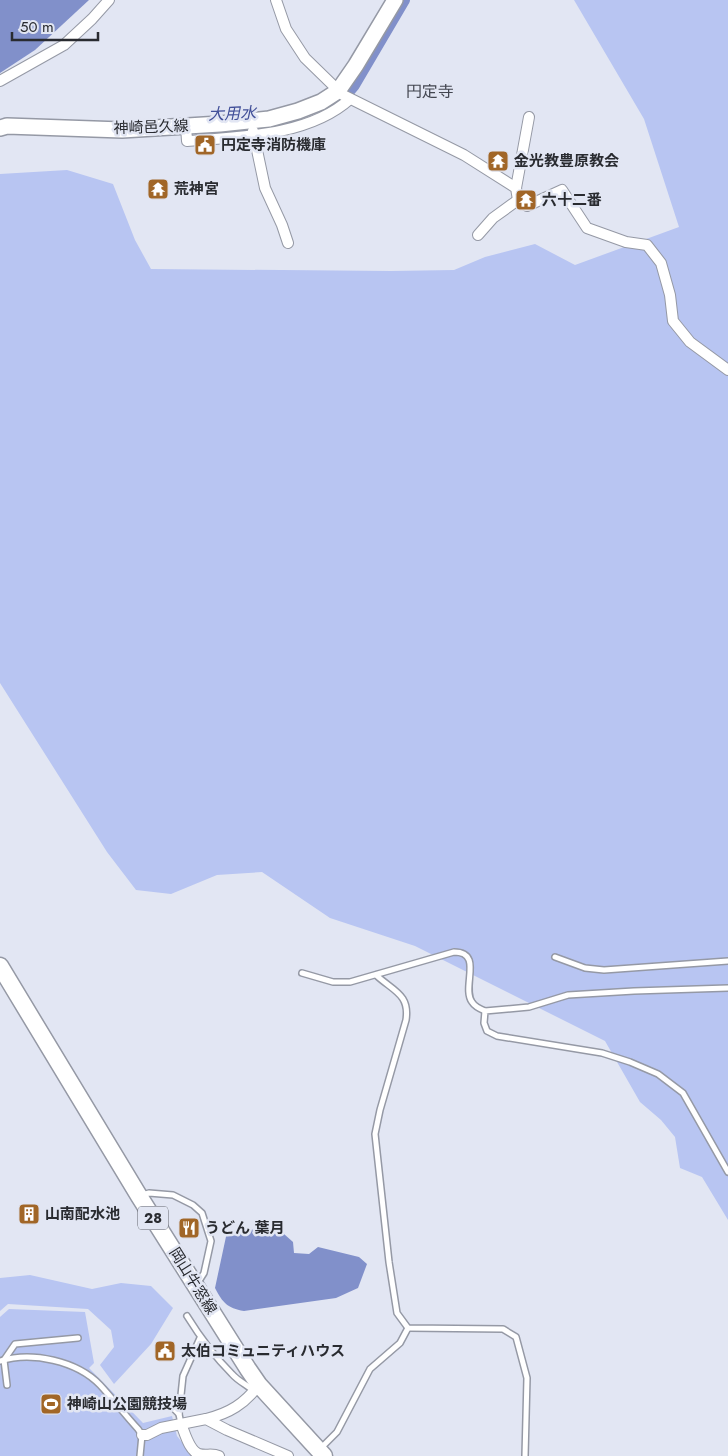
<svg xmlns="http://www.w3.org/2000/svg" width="728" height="1456" viewBox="0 0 728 1456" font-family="Jost,'Noto Sans JP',sans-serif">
<rect width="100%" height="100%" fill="#e2e6f3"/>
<g fill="#b8c5f2">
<polygon points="574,0 728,0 728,1220 702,1177 680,1168 675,1137 661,1120 640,1102 605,1041 415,946 330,918 262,872 217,875 171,894 136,890 107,852 0,683 0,174 67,170 113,184 135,240 151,269 391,271 454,270 485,257 535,244 575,265 679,227 644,119"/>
<polygon points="30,1275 92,1289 121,1283 151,1286 173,1308 151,1344 114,1384 100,1365 114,1347 111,1330 88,1309 8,1304 0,1311 0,1278"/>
<polygon points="9,1309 85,1312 94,1363 89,1368 143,1423 172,1416 177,1436 193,1456 0,1456 0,1317"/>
</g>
<g fill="#8190ca">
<polygon points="0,0 89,0 35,50 0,73"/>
<path d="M268,1228L284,1234L293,1242L294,1253L309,1254L318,1247L359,1257L367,1264L358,1288L336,1298L244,1311C227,1308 223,1303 215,1288L227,1232Z"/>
</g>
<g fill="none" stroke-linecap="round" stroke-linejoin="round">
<g stroke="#8190ca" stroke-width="12">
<polyline points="337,105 354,85 404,0"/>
<polyline points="226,130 269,128 298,122"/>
</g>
<g stroke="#9599a5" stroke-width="8">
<g id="service">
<polyline points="555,957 585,968 604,970 728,961"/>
<path d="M302,973L333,982H350L454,952C484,952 461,987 472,1002C475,1007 480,1009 485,1011"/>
<path d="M376,975C393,991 410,994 406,1020L380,1110L375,1134L389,1262L397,1313L408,1328L503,1329L516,1337L527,1378L525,1456"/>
<polyline points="728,988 634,991 568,995 529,1007 485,1011 484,1023 487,1031 497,1036 602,1053 630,1062 658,1074 683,1093 728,1172"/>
<polyline points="142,1195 149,1193 173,1195 193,1205 202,1213 211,1241 204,1273 197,1284"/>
<path d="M187,1316C200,1337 215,1357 232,1374C238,1381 247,1385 254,1391"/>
<path d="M0,1361C32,1351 77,1361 100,1385C113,1399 125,1415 138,1429L142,1435L140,1456"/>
<polyline points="7,1385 4,1360 15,1344 78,1338"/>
<polyline points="172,1407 179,1414 181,1424"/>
<polyline points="179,1414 183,1376 200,1338"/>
<polyline points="321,1448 337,1432 370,1369 400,1343 408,1328"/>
</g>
</g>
<g stroke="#9599a5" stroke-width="12">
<g id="minor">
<polyline points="276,0 286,29 305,58 343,95 464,155 516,188 518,200 527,206 562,190 587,228 626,242 647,245 661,263 670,295 673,321 690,342 728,370"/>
<polyline points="0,81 64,45 92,19 109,0"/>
<path d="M186,126L187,141C240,137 309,136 350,99"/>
<polyline points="253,131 265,188 282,225 288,243"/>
<polyline points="516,188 529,117"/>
<polyline points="478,235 493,218 518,200"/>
<path d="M206,1419C230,1413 244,1404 259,1385"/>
<path d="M181,1424C185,1433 189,1451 199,1454C206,1456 212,1453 219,1456"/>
<polyline points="142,1435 147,1435 161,1428 206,1419 227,1430 288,1456"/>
</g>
</g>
<g stroke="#9599a5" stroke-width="18">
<polyline id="secondary" points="0,128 7,126 122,130 220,124 269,119 298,111 321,102 338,91 356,65 395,0"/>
</g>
<g stroke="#9599a5" stroke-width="19">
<polyline id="primary" points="0,966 139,1196 248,1369 259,1385 324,1456"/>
</g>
<use href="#service" stroke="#fff" stroke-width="5"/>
<use href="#minor" stroke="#fff" stroke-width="10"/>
<use href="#secondary" stroke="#fff" stroke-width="15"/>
<use href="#primary" stroke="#fff" stroke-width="16"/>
</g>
<defs>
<g id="civic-square" transform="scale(1.125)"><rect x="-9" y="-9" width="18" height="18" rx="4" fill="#a16627" stroke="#e2e6f3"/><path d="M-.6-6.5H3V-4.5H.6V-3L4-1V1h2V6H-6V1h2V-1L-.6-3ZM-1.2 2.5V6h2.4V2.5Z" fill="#fff"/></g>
<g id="temple-square" transform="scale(1.125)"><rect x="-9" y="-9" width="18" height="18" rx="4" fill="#a16627" stroke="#e2e6f3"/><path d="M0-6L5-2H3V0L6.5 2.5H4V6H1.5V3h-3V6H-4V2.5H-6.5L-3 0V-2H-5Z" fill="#fff"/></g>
<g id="building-square" transform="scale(1.125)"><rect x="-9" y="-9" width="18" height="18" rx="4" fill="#a16627" stroke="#e2e6f3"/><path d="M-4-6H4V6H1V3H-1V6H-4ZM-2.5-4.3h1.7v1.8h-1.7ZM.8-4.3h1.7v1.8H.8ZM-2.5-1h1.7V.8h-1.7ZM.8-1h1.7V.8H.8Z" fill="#fff"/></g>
<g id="restaurant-square" transform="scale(1.125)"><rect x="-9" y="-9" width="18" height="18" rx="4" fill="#a16627" stroke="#e2e6f3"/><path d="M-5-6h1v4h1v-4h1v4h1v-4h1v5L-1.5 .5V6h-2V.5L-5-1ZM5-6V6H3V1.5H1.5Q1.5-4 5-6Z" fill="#fff"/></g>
<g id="stadium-square" transform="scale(1.125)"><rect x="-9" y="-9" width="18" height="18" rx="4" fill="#a16627" stroke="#e2e6f3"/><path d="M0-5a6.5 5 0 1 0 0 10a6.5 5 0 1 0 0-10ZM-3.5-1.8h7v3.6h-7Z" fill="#fff"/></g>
</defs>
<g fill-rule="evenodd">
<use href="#civic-square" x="205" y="145"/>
<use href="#temple-square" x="498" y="161"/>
<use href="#temple-square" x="158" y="189"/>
<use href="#temple-square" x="526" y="200"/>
<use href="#building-square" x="29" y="1214"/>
<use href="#restaurant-square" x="189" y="1228"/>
<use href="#civic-square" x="165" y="1351"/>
<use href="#stadium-square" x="51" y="1404"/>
</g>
<g text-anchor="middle" stroke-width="5" stroke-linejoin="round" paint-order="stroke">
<rect fill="#e2e6f3" stroke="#60636a" stroke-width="1" x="138" y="1206.5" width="30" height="23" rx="4"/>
<g font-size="14" font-weight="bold" fill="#292b30">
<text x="153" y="1223">28</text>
</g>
<g font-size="15" fill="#292b30" stroke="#e2e6f3">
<text transform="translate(151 127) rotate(-2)" y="5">神崎邑久線</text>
<text transform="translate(193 1281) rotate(58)" y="5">岡山牛窓線</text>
</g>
<g font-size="15" font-weight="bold" fill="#292b30" stroke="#e2e6f3" text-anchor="start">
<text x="221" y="150">円定寺消防機庫</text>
<text x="514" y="166">金光教豊原教会</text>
<text x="174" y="194">荒神宮</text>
<text x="542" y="205">六十二番</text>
<text x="45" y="1219">山南配水池</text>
<text x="205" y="1233">うどん 葉月</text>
<text x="181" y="1356">太伯コミュニティハウス</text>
<text x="67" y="1409">神崎山公園競技場</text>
</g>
<g font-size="16" fill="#434650" stroke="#e2e6f3">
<text x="430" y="97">円定寺</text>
</g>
<g font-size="16" font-style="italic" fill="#425099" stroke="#e2e6f3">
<text transform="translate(232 113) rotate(-2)" y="6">大用水</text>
</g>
</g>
<path d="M12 32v8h86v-8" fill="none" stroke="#292b30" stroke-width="2.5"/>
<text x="20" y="32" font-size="15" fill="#292b30" stroke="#e2e6f3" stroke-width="4" paint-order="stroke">50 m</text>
</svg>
